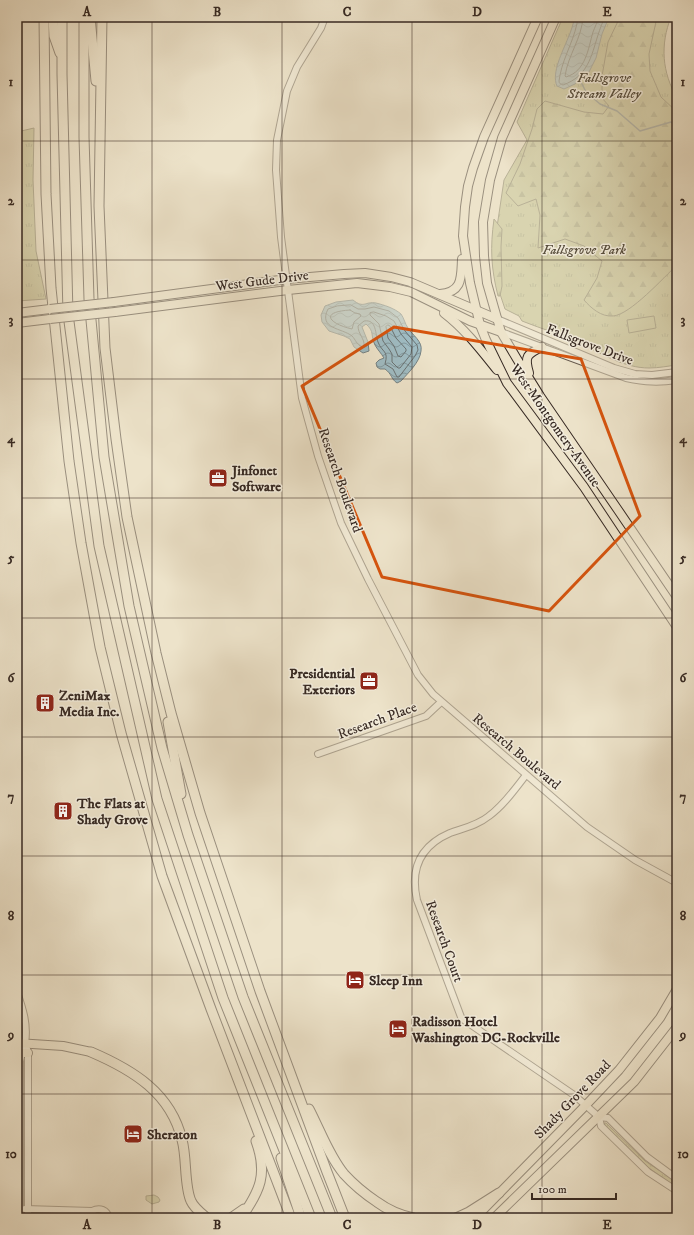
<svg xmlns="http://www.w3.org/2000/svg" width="694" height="1235" viewBox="0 0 694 1235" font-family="'IM FELL DW Pica',serif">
<defs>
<pattern id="grass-tufts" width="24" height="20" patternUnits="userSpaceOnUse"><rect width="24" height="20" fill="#c0c191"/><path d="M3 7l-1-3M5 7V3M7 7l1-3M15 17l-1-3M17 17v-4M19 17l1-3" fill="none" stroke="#9d9d76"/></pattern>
<pattern id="forest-firs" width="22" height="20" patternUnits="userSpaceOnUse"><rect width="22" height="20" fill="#c0c191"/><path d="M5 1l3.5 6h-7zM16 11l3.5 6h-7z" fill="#9d9d76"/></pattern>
<pattern id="water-waves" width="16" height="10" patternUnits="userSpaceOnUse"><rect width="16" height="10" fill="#9fbbc2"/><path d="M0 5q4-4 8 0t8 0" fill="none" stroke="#82989d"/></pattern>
</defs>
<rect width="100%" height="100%" fill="#ede3ca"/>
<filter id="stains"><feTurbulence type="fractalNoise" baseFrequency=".005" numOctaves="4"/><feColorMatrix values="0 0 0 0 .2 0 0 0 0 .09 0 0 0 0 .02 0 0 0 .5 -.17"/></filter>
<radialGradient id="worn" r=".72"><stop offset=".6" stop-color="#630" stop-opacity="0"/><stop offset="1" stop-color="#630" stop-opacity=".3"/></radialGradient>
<g fill="url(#grass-tufts)" stroke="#7b755a">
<path d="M563,17H671C660,45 662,72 677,98V365C668,366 659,368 649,368C625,368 604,355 582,344C563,335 542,329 522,321L519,316L505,309L499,291L497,227L504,180L527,140L517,122Z"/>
<polygon points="34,128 33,180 36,251 46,299 17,301 17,132"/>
<polygon points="604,1123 606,1123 645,1161 677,1182 677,1188 649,1168 604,1125"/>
<polygon points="154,1195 158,1197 160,1200 159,1202 152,1204 146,1200 146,1196"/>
</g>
<g fill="url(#forest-firs)" stroke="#7b755a">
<path d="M620,17H657L649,54L650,71L661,97L677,112V265C664,277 630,315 613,316C601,317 591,308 584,300L597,278L602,261L584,246L565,239L538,248L540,215L536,199L518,206L506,193L520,164L532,129L537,109L545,101L584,112L603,114L609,106L602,98V76L608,42Z"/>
<path d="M494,219L502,229L501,247L502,286L500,296H498C491,268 490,248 494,219Z"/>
</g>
<polygon fill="#c0c191" stroke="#7b755a" points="654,316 656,328 629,333 627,320"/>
<g fill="url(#water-waves)" stroke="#758182">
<path d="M575,17H609L602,34L596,58L589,72L575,84L564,89L557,86C551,73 563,51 568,38C571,32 573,24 575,17Z"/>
<path d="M353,300C364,309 365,301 376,303C384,305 394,308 401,314C404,318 405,324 408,328C412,335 423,341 421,351C420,362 408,373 401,381L397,383C391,379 392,374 385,369H380L377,367L376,363L379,360L384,358C381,353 377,349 375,345C370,335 375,332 366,324L362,327L368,342L369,351L363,353L354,347L350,339L344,336L329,331L322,322L321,315L325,306L336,302Z"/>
</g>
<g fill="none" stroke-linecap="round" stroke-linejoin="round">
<g stroke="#6a7272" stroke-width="1">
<path d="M578,17C576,37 564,55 560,75C560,77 559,79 559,81C559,84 561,84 563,85C588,76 591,57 598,35C600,29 602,23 605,17"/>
<path d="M583,17C582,38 568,55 565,76L566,77C586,71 588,49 593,32C595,27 597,22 600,17"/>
<path d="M351,305L358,309H365L374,307L389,311L398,318L405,331L417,345L418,350L415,356L399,377H397L393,369L385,364C389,350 382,353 378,342C375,334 377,319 364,321L358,326C358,334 365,339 364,346L362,347C356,344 356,340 352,336C342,328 318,329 328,309L337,306Z"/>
<path d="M350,310L355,313L360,314L361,316L354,322L352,329C330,324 318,312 350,310Z"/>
<polygon points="374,312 386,316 394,321 401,334 412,347 411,354 400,368 398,368 392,362 392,354 389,349 383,341 379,324 370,315 370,313"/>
<polygon points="388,325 390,326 396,338 406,349 406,351 401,357 398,356 394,346 388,338 386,327"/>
</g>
<polyline stroke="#758182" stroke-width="1.5" points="580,80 586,92 600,104 617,111 640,131 671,122 677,127"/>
<g stroke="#64584d" stroke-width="8">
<g id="minor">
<polyline points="325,17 321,28 297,67 287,91 277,140 276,170 281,237 302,398 318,456 341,523 368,579 418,675 433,694 587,827 635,860 677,883"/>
<polyline points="497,319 614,368 635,374 652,375 677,372"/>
<path d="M501,332L626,378C646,382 657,383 677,380"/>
<polyline points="318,754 426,716 441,702"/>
<path d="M526,775C515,789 504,805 489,816C478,825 464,828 450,833C420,846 410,869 417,900L461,1017L464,1020L574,1095L599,1117L601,1126L648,1172L677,1191"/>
<path d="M17,992C23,1009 28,1025 25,1043C24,1049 21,1054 20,1061V1218"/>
<polyline points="27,1049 28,1053 28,1218"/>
<polyline points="599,1117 608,1118 647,1157 677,1179"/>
<polyline points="25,1209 92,1211"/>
<path d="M89,1218L92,1211C100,1207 107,1210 109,1218"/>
</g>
</g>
<g stroke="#362923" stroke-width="10">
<g id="major">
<polyline points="538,17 484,137 473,168 468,186 465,207 463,236 470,283 480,325 486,340 507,383 584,487 677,627"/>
<polyline points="556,17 502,138 490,180 483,222 484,256 487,283 501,332 517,359 540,396 618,510 677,597"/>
<path d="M440,294C463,292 461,277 462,259"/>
<polyline points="114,302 287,279 344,274 365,273 391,277 410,282 497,319"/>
<polyline points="115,312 288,290 357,283 390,287 411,292 470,321 501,332"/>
<polyline points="17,313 50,309"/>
<path d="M444,313C465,329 481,350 497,370"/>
<polyline points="17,323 50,319"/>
<path d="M529,373C524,356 527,354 542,347"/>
<polyline points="17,1043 63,1046 91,1052"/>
<polyline points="17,1053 28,1053"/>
<polyline points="475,1218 586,1105 619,1070 660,1018 677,989"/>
<polyline points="494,1218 634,1082 677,1027"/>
</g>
</g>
<g stroke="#362923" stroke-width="11">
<g id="highway">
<polyline points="44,17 46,194 51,288 69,461 81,543 100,647 121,733 162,876 211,1009 291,1218"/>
<polyline points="53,17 54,36 60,53"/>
<polyline points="62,17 62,74 68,314 99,546 157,799 223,998 311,1218"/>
<polyline points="84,17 84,137 89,299 104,457 129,606 162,748 188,835 243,997 332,1218"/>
<polyline points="90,17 96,81"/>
<polyline points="102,17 99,206 105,348 116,439 127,517 156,653 171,713 200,813 260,991 327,1172 345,1218"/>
<polyline points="168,722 181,794"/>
<path d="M91,1052C133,1070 171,1093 182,1140C187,1157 184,1186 191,1201C194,1208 201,1213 207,1218"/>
<path d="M309,1109C320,1130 329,1156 344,1174C354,1185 365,1194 377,1202C388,1210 399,1215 413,1218"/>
<polyline points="281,1158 301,1218"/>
<polyline points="231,1218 244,1209"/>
<path d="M241,1218C260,1191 268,1174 256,1141"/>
<polyline points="456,1218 469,1212 499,1193"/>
</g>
</g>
<use href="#minor" stroke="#f3eddd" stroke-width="6"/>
<use href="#major" stroke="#ede3ca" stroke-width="8"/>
<use href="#highway" stroke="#ede3ca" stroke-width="9"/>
<g stroke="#362923" stroke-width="10" stroke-linecap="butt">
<g id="major-bridge">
<polyline points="50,309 114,302"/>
<polyline points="50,319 115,312"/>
</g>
</g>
<use href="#major-bridge" stroke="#ede3ca" stroke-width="8"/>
</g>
<path d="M0 0H694V1235H0ZM394,327L581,359L640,516L549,611L382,577L302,386Z" fill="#ede3ca" fill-opacity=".55" fill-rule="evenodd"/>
<path fill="none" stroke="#d6540e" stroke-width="3" stroke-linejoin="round" d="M394,327L581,359L640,516L549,611L382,577L302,386Z"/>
<path fill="none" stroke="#362923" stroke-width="1" stroke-opacity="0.55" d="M152,17V1218M282,17V1218M412,17V1218M542,17V1218M17,141H677M17,260H677M17,379H677M17,498H677M17,618H677M17,737H677M17,856H677M17,975H677M17,1094H677"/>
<defs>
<g id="office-square" transform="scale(1)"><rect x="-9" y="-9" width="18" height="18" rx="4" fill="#8f2418" stroke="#f3eddd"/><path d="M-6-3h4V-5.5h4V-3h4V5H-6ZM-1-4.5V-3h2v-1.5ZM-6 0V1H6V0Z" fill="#fff"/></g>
<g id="building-square" transform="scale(1)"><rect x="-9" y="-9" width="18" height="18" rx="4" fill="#8f2418" stroke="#f3eddd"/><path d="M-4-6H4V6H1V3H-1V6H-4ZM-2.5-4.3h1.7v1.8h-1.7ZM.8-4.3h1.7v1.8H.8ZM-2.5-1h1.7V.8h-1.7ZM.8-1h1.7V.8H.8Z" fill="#fff"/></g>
<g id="hotel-square" transform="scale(1)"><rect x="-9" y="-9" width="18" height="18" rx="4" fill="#8f2418" stroke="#f3eddd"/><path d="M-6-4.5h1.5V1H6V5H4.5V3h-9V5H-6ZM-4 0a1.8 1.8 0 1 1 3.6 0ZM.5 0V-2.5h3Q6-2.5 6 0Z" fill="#fff"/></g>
</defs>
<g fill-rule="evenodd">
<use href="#office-square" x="218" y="478"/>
<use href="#office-square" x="369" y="681"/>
<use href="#building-square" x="45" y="703"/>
<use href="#building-square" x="63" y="811"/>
<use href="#hotel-square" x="355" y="980"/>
<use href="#hotel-square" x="398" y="1029"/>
<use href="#hotel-square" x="133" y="1134"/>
</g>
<g text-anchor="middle" stroke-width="3" stroke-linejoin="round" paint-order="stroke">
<g font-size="14" font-style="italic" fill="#584f3e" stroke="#f3eddd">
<text x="604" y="82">Fallsgrove<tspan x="604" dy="16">Stream Valley</tspan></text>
<text x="584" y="254">Fallsgrove Park</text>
</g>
<g font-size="14" fill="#362923" stroke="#f3eddd">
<text transform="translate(262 280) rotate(-7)" y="5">West Gude Drive</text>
<text transform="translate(590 344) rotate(21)" y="5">Fallsgrove Drive</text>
<text transform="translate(556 425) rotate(55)" y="5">West Montgomery Avenue</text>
<text transform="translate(341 480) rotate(71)" y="5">Research Boulevard</text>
<text transform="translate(377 720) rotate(-20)" y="5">Research Place</text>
<text transform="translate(517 751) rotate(40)" y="5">Research Boulevard</text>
<text transform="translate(445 941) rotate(70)" y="5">Research Court</text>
<text transform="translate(572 1099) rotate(-46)" y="5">Shady Grove Road</text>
</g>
<g font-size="14" font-weight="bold" fill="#362923" stroke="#f3eddd" text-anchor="start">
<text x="232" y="475">Jinfonet<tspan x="232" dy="16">Software</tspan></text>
<text x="355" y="678" text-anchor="end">Presidential<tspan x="355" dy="16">Exteriors</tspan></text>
<text x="59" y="700">ZeniMax<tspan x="59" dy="16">Media Inc.</tspan></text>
<text x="77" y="808">The Flats at<tspan x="77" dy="16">Shady Grove</tspan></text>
<text x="369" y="985">Sleep Inn</text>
<text x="412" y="1026">Radisson Hotel<tspan x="412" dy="16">Washington DC-Rockville</tspan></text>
<text x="147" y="1139">Sheraton</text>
</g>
</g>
<rect width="694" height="1235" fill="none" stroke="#ede3ca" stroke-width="44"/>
<path d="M532 1193v6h84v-6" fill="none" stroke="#362923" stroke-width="2"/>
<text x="538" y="1193" font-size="12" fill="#362923" stroke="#f3eddd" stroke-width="3" paint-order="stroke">100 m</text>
<rect x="22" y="22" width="650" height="1191" fill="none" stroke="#362923" stroke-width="1.5"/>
<g font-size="13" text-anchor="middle" font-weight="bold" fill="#362923">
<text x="87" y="16">A</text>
<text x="217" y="16">B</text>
<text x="347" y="16">C</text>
<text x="477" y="16">D</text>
<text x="607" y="16">E</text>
<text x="11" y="86">1</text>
<text x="683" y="86">1</text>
<text x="11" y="205">2</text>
<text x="683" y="205">2</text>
<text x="11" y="324">3</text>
<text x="683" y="324">3</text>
<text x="11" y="443">4</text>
<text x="683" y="443">4</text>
<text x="11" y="562">5</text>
<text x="683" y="562">5</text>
<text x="11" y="682">6</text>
<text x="683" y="682">6</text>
<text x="11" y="801">7</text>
<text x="683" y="801">7</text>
<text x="11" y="920">8</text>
<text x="683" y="920">8</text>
<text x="11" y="1039">9</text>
<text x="683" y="1039">9</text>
<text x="11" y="1158">10</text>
<text x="683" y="1158">10</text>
<text x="87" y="1229">A</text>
<text x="217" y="1229">B</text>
<text x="347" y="1229">C</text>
<text x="477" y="1229">D</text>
<text x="607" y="1229">E</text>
</g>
<rect width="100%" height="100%" filter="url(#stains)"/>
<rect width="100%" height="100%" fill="url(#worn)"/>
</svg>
